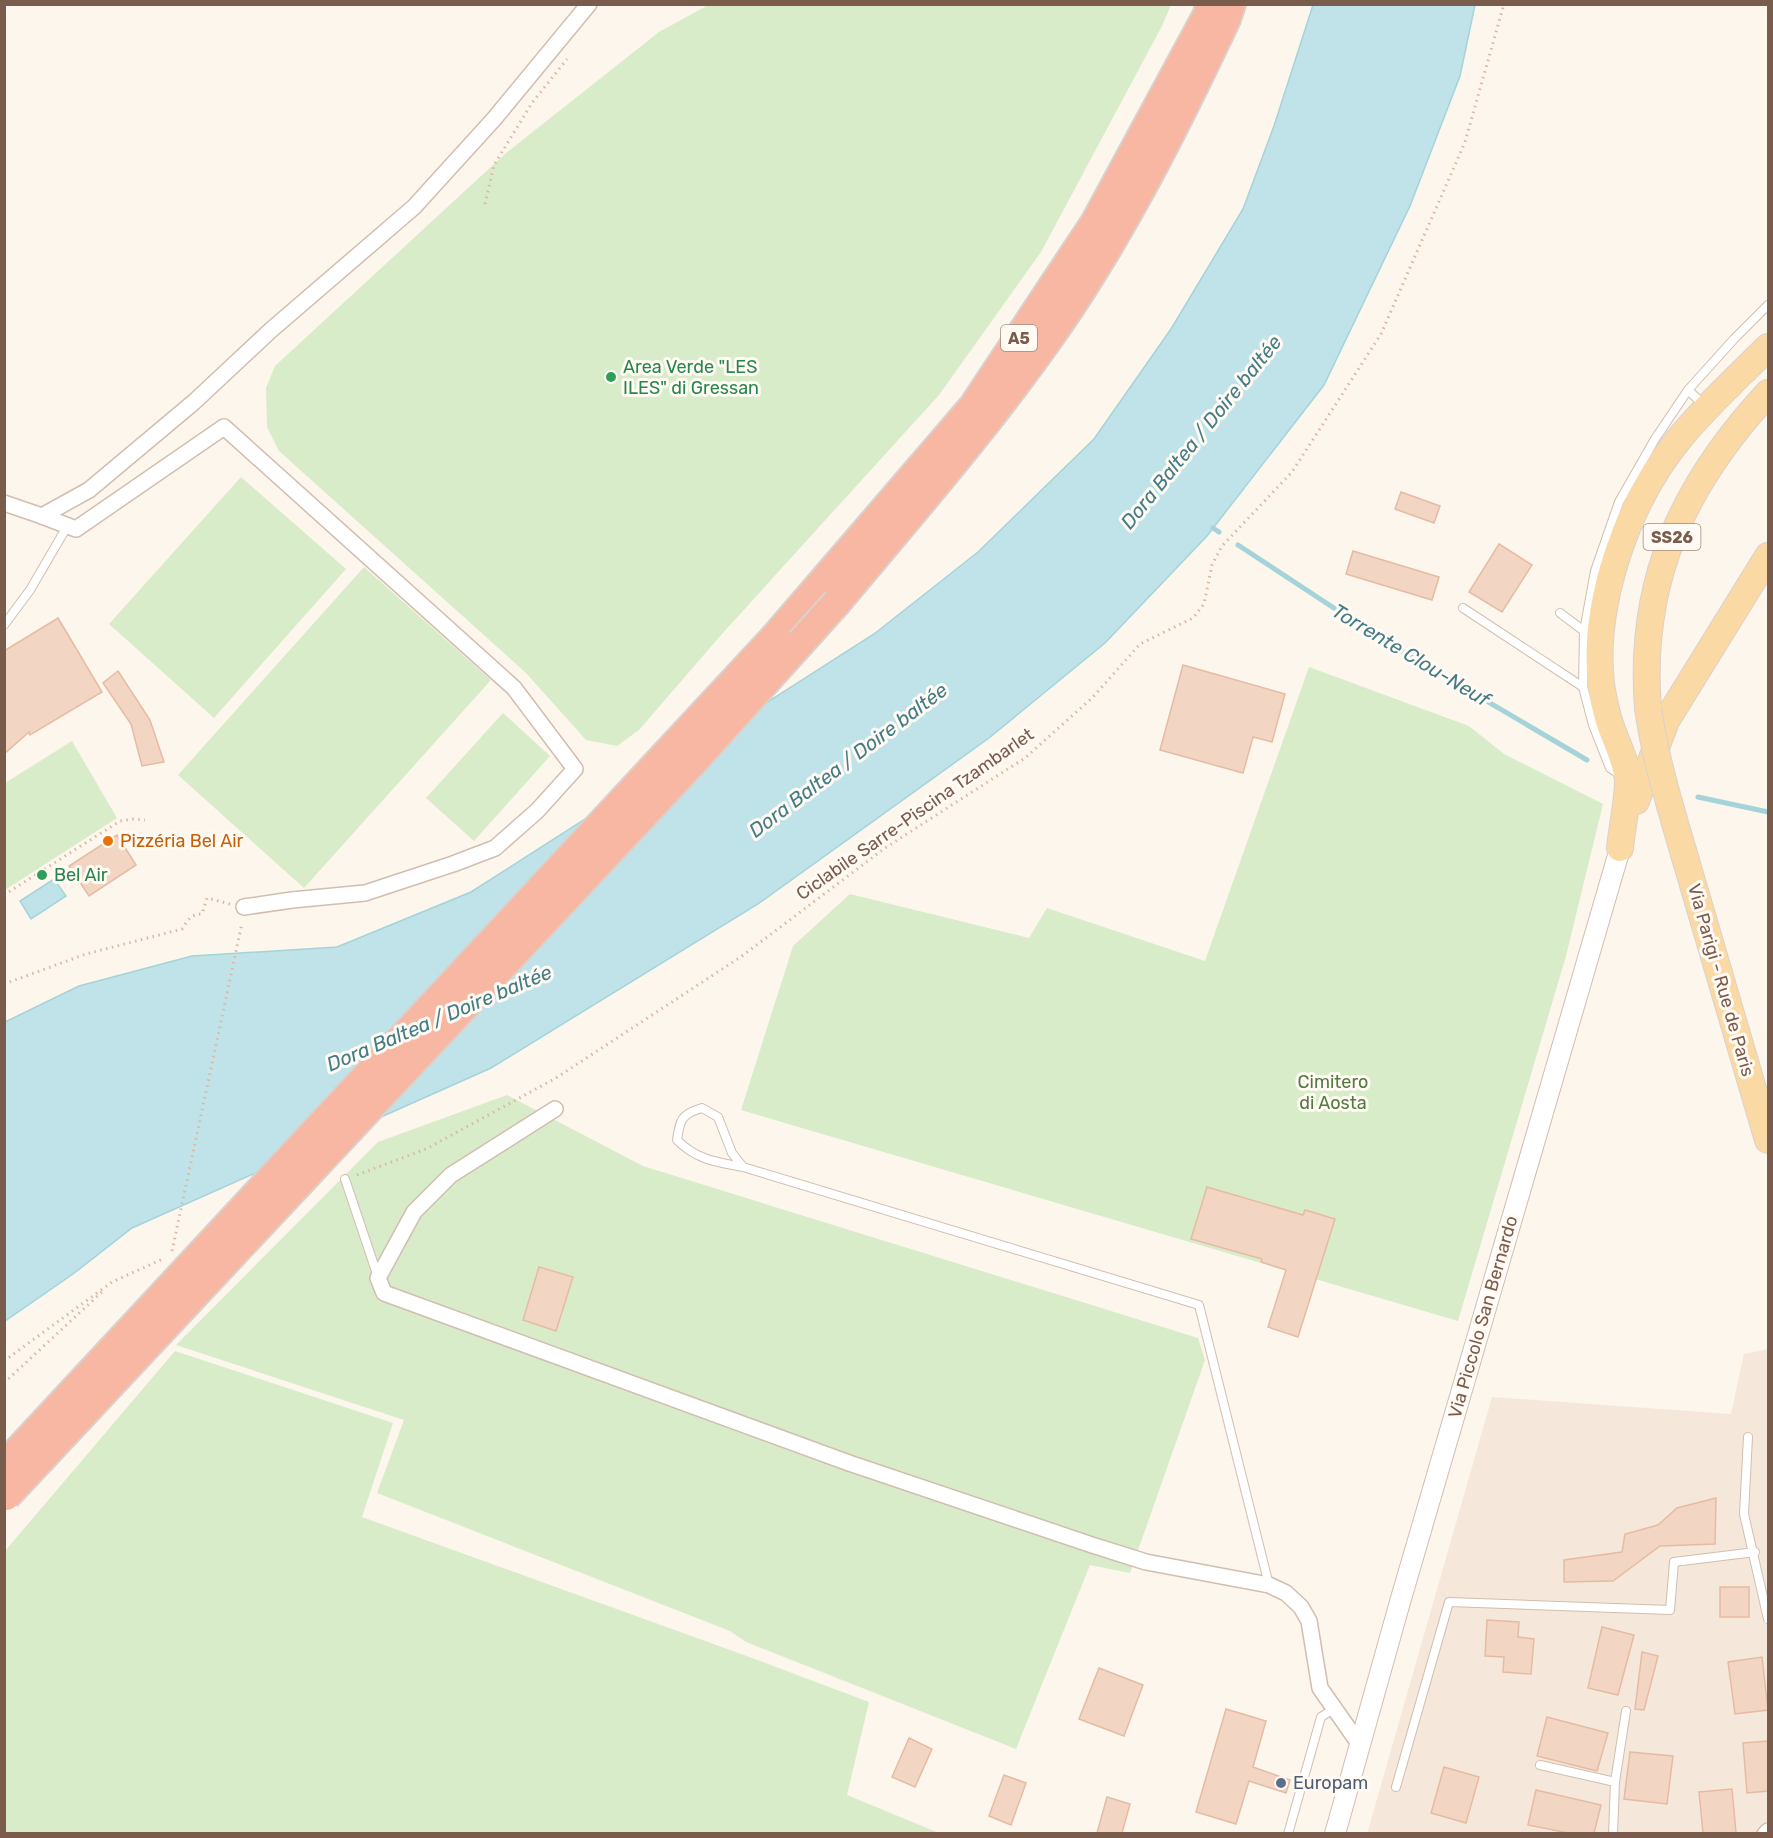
<svg xmlns="http://www.w3.org/2000/svg" width="1773" height="1838" viewBox="0 0 1773 1838" font-family="Rubik,sans-serif">
<rect width="100%" height="100%" fill="#fdf6ec"/>
<polygon fill="#f5e8da" points="1768,1349 1768,1833 1367,1834 1492,1397 1731,1414 1744,1354"/>
<g fill="#d8ecc9">
<polygon points="710,4 1171,5 1162,26 1041,252 939,395 721,635 639,730 617,746 586,740 526,673 279,451 267,427 266,388 275,366 506,153 659,32"/>
<polygon points="241,477 346,569 214,718 109,624"/>
<polygon points="364,567 491,680 304,888 178,775"/>
<polygon points="1309,667 1469,726 1504,754 1603,804 1566,956 1458,1321 741,1110 793,946 850,894 1029,938 1047,908 1205,961"/>
<polygon points="503,713 550,756 474,841 426,798"/>
<polygon points="72,741 117,818 5,890 5,783"/>
<polygon points="507,1095 643,1166 1198,1338 1205,1360 1130,1573 1090,1565 1016,1749 746,1642 730,1631 377,1493 404,1420 176,1345 378,1142"/>
<polygon points="175,1351 393,1423 362,1517 755,1659 869,1702 847,1795 939,1833 5,1833 5,1551"/>
</g>
<g fill="#bfe3e8" stroke="#a5d3da" stroke-width="1.5">
<polygon points="1313,5 1475,5 1460,76 1410,206 1324,385 1207,536 1105,643 989,738 758,904 491,1068 132,1228 73,1274 5,1321 5,1022 79,986 192,956 337,947 471,892 874,634 978,552 1094,439 1171,329 1243,209 1274,126"/>
<polygon points="54,879 66,896 31,919 20,901"/>
</g>
<g fill="none" stroke-linecap="round" stroke-linejoin="round">
<g stroke="#a5d3da" stroke-width="5">
<polyline points="1213,528 1219,532"/>
<polyline points="1238,545 1381,639 1587,760"/>
<polyline points="1698,797 1768,812"/>
</g>
</g>
<g fill="#f3d5c3" stroke="#e6bba3" stroke-width="1.5">
<polygon points="1401,492 1440,506 1434,523 1395,509"/>
<polygon points="1499,544 1532,565 1502,612 1469,592"/>
<polygon points="1353,551 1439,577 1432,600 1346,574"/>
<polygon points="58,618 102,692 30,735 29,732 4,754 4,651"/>
<polygon points="1183,665 1285,694 1272,742 1253,737 1243,773 1160,750"/>
<polygon points="118,671 150,720 164,762 142,766 131,724 103,683"/>
<polygon points="117,835 136,865 89,896 69,866"/>
<polygon points="1207,1187 1303,1215 1305,1210 1335,1219 1298,1337 1268,1327 1286,1270 1261,1262 1262,1259 1191,1239"/>
<polygon points="539,1267 573,1277 556,1331 523,1320"/>
<polygon points="1716,1498 1715,1544 1660,1546 1613,1581 1564,1582 1564,1560 1622,1552 1625,1534 1658,1525 1677,1508"/>
<rect x="1720" y="1587" width="29" height="30"/>
<polygon points="1487,1620 1519,1622 1518,1637 1534,1639 1531,1674 1503,1672 1504,1657 1485,1656"/>
<polygon points="1602,1627 1634,1635 1618,1695 1588,1688"/>
<polygon points="1642,1652 1658,1656 1644,1710 1635,1709"/>
<polygon points="1762,1657 1768,1710 1735,1714 1728,1662"/>
<polygon points="1099,1668 1143,1685 1124,1736 1079,1719"/>
<polygon points="1226,1709 1266,1721 1253,1767 1290,1780 1286,1793 1249,1781 1236,1824 1196,1812"/>
<polygon points="1547,1717 1608,1733 1597,1771 1537,1756"/>
<polygon points="909,1738 932,1749 915,1787 892,1777"/>
<polygon points="1768,1741 1768,1791 1747,1793 1743,1743"/>
<polygon points="1630,1752 1673,1756 1667,1804 1624,1799"/>
<polygon points="1444,1767 1479,1777 1466,1823 1431,1813"/>
<polygon points="1004,1775 1026,1783 1011,1825 989,1816"/>
<polygon points="1732,1789 1736,1833 1703,1833 1699,1792"/>
<polygon points="1536,1790 1601,1805 1594,1833 1568,1833 1528,1825"/>
<polygon points="1107,1797 1130,1804 1122,1833 1097,1833"/>
</g>
<g fill="none" stroke-linecap="round" stroke-linejoin="round">
<g stroke="#d1beb0" stroke-width="10">
<g id="service">
<polyline points="1688,390 1734,339 1768,305"/>
<polyline points="1463,608 1583,687"/>
<polyline points="1560,613 1584,631"/>
<polyline points="4,625 30,590 68,525"/>
<polyline points="1622,776 1610,768 1593,725 1583,687 1584,631 1595,571 1619,502 1655,439 1688,390 1705,406"/>
<path d="M743,1167L732,1153L718,1117L702,1108C681,1114 680,1120 677,1140C697,1160 716,1162 743,1167L1199,1305L1269,1585"/>
<polyline points="345,1179 378,1277"/>
<polyline points="1748,1437 1744,1514 1768,1619"/>
<polyline points="1540,1765 1615,1782 1613,1834"/>
<polyline points="1615,1782 1626,1711"/>
<polyline points="1396,1787 1449,1602 1670,1610 1674,1562 1755,1552"/>
<polyline points="1288,1834 1321,1717 1335,1708"/>
</g>
</g>
<g stroke="#d1beb0" stroke-width="18">
<g id="minor">
<polyline points="4,503 42,516 89,490 194,402 271,330 414,207 494,119 589,4"/>
<polyline points="42,516 76,529 224,427 514,688 575,769 537,811 495,848 453,864 365,893 292,900 244,907"/>
<polyline points="555,1109 451,1175 414,1212 378,1278 384,1293 849,1463 1092,1545 1146,1562 1269,1585 1286,1593 1301,1607 1309,1621 1320,1688 1360,1745"/>
<polyline points="1765,1834 1768,1831"/>
</g>
</g>
<g stroke="#d1beb0" stroke-width="22">
<polyline id="tertiary" points="1335,1834 1400,1602 1624,835"/>
</g>
<g stroke="#dad1cd" stroke-width="28">
<g id="primary">
<path d="M1648,708C1638,581 1683,485 1768,393"/>
<polyline points="1636,801 1666,721 1768,556"/>
<path d="M1620,848C1622,828 1628,800 1628,781C1627,762 1616,742 1610,724C1606,712 1603,697 1601,684C1592,603 1628,501 1679,439C1706,406 1738,377 1768,347"/>
<polyline points="1684,854 1768,1140"/>
</g>
</g>
<g stroke="#dad1cd" stroke-width="32">
<g id="motorway">
<path d="M837,602C913,511 991,422 1058,325C1124,229 1176,125 1226,19L1231,4"/>
<polyline points="776,636 973,407 1095,223 1208,14 1210,4"/>
</g>
</g>
<g stroke="#d9b8a5" stroke-width="3" stroke-dasharray="1.5 4.5" stroke-linecap="butt">
<polyline points="485,204 494,165 532,103 567,59"/>
<polyline points="4,895 120,821 132,819 145,820"/>
<path d="M4,984L86,954L182,929C188,920 191,914 202,914L207,898L230,904"/>
<polyline points="357,1175 426,1149 556,1078 742,956 885,848 1025,758 1093,697 1140,644 1193,618 1204,604 1212,565 1222,546 1292,472 1381,334 1465,142 1504,4"/>
<polyline points="172,1251 242,923"/>
<polyline points="4,1361 112,1282 165,1258"/>
<polyline points="4,1383 104,1290"/>
</g>
<use href="#service" stroke="#fff" stroke-width="8"/>
<use href="#minor" stroke="#fff" stroke-width="15"/>
<use href="#tertiary" stroke="#fff" stroke-width="20"/>
<use href="#primary" stroke="#fbd9a5" stroke-width="26"/>
<use href="#motorway" stroke="#f7b7a3" stroke-width="28"/>
<g stroke="#dad1cd" stroke-width="28" stroke-linecap="butt">
<path id="primary-bridge" d="M1648,708C1655,758 1670,806 1684,854"/>
</g>
<g stroke="#dad1cd" stroke-width="32" stroke-linecap="butt">
<g id="motorway-bridge">
<polyline points="4,1466 776,636"/>
<polyline points="6,1496 693,762 837,602"/>
</g>
</g>
<use href="#primary-bridge" stroke="#fbd9a5" stroke-width="26"/>
<use href="#motorway-bridge" stroke="#f7b7a3" stroke-width="28"/>
</g>
<g fill="#2e9e5b" stroke="#fffaf3" stroke-width="2">
<circle cx="611" cy="377" r="6"/>
<circle cx="42" cy="875" r="6"/>
</g>
<circle fill="#e8710a" stroke="#fffaf3" stroke-width="2" cx="108" cy="841" r="6"/>
<circle fill="#5c6f8a" stroke="#fffaf3" stroke-width="2" cx="1281" cy="1783" r="6"/>
<g text-anchor="middle" stroke-width="6" stroke-linejoin="round" paint-order="stroke">
<g fill="#fffaf3" stroke="#a28b7f" stroke-width="1.5">
<rect x="1001" y="325" width="36" height="26" rx="4.5"/>
<rect x="1643.5" y="524" width="57" height="26" rx="4.5"/>
</g>
<g font-size="16" font-weight="bold" fill="#7a5c4d">
<text x="1019" y="344">A5</text>
<text x="1672" y="543">SS26</text>
</g>
<g font-size="18" fill="#27864d" stroke="#fffaf3" text-anchor="start">
<text x="623" y="373">Area Verde "LES<tspan x="623" dy="21">ILES" di Gressan</tspan></text>
<text x="54" y="881">Bel Air</text>
</g>
<g font-size="18" fill="#7a5c4d" stroke="#fffaf3">
<text transform="translate(915 814) rotate(-35)" y="6">Ciclabile Sarre-Piscina Tzambarlet</text>
<text transform="translate(1721 980) rotate(74)" y="6">Via Parigi - Rue de Paris</text>
<text transform="translate(1483 1317) rotate(-74)" y="6">Via Piccolo San Bernardo</text>
</g>
<g font-size="18" fill="#c56008" stroke="#fffaf3" text-anchor="start">
<text x="120" y="847">Pizzéria Bel Air</text>
</g>
<g font-size="18" fill="#537a41" stroke="#fffaf3">
<text x="1333" y="1088">Cimitero<tspan x="1333" dy="21">di Aosta</tspan></text>
</g>
<g font-size="18" fill="#4e5e75" stroke="#fffaf3" text-anchor="start">
<text x="1293" y="1789">Europam</text>
</g>
<g font-size="20" font-style="italic" fill="#437c86" stroke="#fffaf3">
<text transform="translate(1201 432) rotate(-51)" y="7">Dora Baltea / Doire baltée</text>
<text transform="translate(1411 655) rotate(31)" y="7">Torrente Clou-Neuf</text>
<text transform="translate(848 760) rotate(-37)" y="7">Dora Baltea / Doire baltée</text>
<text transform="translate(439 1018) rotate(-23)" y="7">Dora Baltea / Doire baltée</text>
</g>
</g>
<rect width="1773" height="1838" fill="none" stroke="#7a5c4d" stroke-width="12"/>
</svg>
